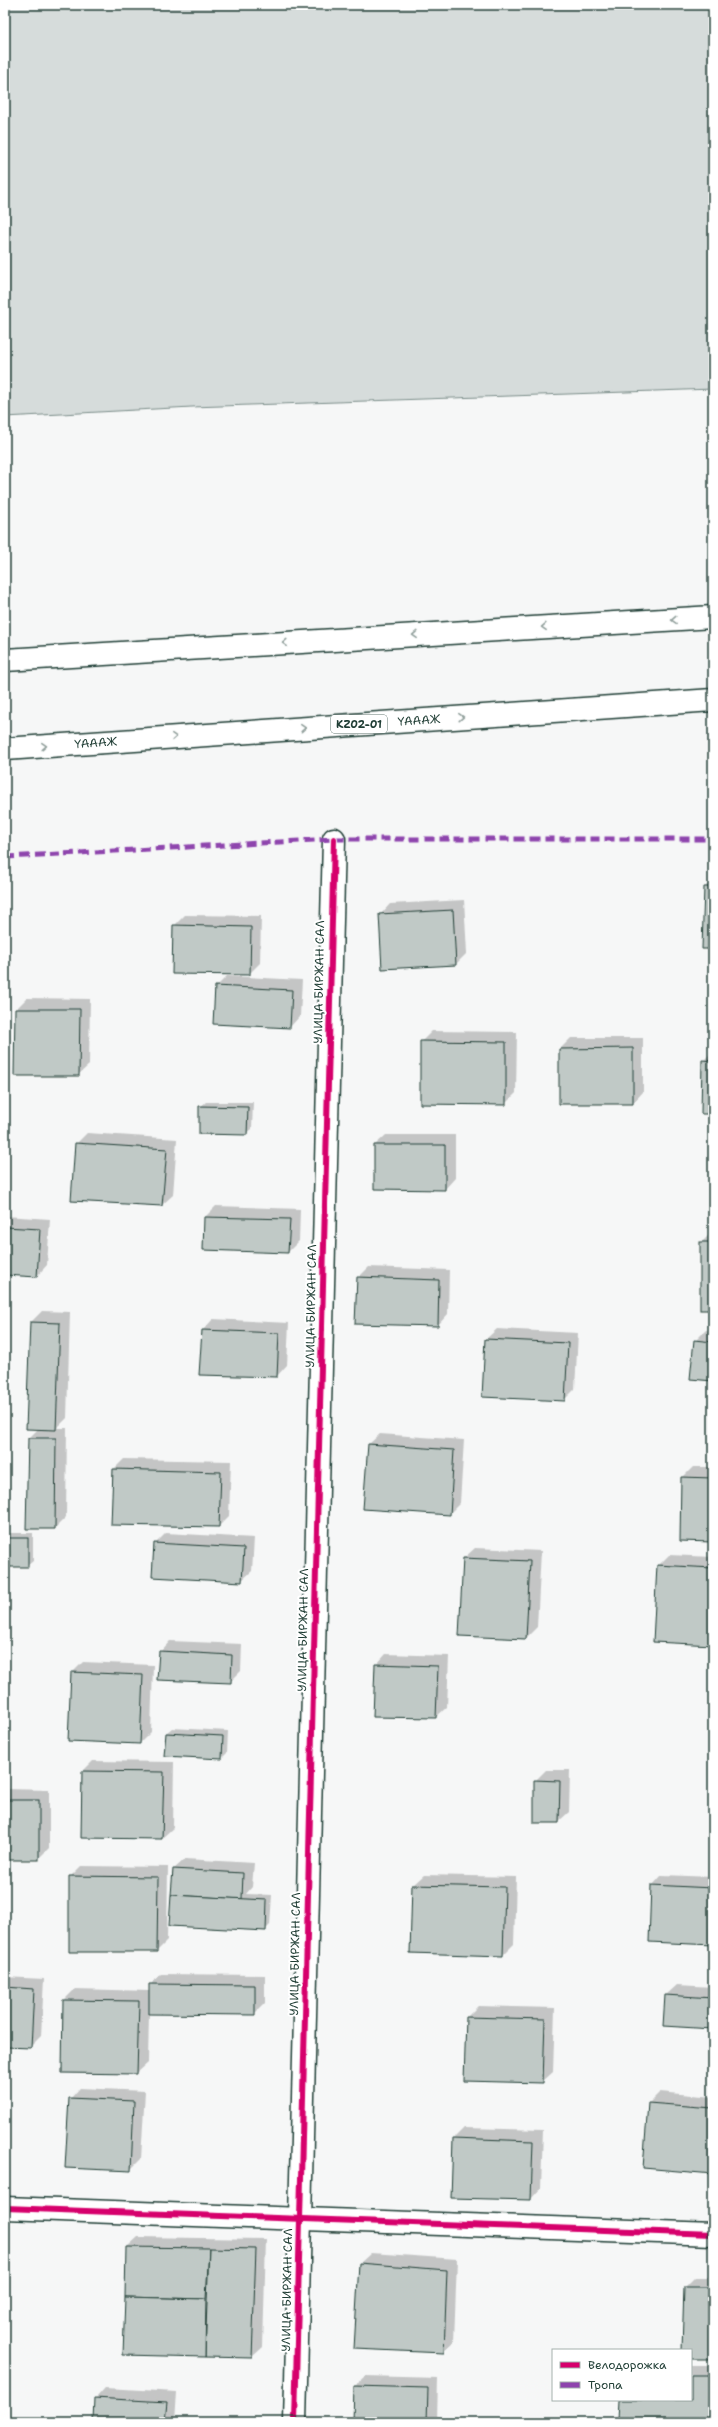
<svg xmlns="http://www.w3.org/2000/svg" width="718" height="2427" viewBox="0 0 718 2427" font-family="'Shantell Sans',sans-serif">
<rect width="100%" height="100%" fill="#f6f7f7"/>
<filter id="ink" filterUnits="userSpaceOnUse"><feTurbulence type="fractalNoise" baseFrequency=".025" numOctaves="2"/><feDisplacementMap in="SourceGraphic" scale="8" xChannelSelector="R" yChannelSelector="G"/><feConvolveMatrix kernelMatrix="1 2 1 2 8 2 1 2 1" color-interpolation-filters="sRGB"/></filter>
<g filter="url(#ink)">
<polygon fill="#d6dcdb" stroke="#7a8c88" points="5,5 713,5 713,389 192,407 5,417"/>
<g fill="#0003">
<polygon points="713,879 713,948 705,887"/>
<polygon points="464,900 467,953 456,964 383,968 380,915 390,904"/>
<polygon points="185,915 261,916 260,963 249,974 174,926"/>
<polygon points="227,976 302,980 300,1016 290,1027 216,987"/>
<polygon points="27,998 90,999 89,1065 78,1075 16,1009"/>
<polygon points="432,1031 517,1032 516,1093 505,1104 421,1042"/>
<polygon points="571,1038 643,1038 643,1092 633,1103 560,1049"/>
<polygon points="713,1051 713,1113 703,1061"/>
<polygon points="206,1102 253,1102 252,1129 246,1134 200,1107"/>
<polygon points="87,1133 177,1139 173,1195 162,1205 72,1200 76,1144"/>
<polygon points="386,1135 455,1135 455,1178 445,1189 375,1145"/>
<polygon points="216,1206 300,1209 299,1241 288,1252 205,1217"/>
<polygon points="5,1216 50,1219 47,1265 37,1276 5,1274"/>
<polygon points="712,1232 713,1232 713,1309 701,1243"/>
<polygon points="369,1267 449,1270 448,1314 438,1325 358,1278"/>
<polygon points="42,1311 70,1312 67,1418 57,1428 67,1428 66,1517 55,1528 29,1438 39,1428 31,1322"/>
<polygon points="213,1319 289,1323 287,1365 277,1376 200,1374 203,1330"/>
<polygon points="497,1329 578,1333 575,1389 564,1400 486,1339"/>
<polygon points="706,1330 713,1331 713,1380 695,1341"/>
<polygon points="380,1434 464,1440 460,1503 449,1514 369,1444"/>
<polygon points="124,1459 231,1461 229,1516 219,1526 114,1469"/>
<polygon points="693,1467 713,1467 713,1541 682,1478"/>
<polygon points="5,1533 33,1533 33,1561 27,1566 5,1566"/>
<polygon points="166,1533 254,1538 252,1571 241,1581 155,1544"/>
<polygon points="475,1548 541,1551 537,1627 526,1638 464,1558"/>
<polygon points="669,1555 713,1557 713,1644 658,1566"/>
<polygon points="170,1641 242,1644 241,1671 230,1682 160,1652"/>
<polygon points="386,1654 449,1656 447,1707 436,1717 374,1716 376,1665"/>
<polygon points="83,1662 153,1665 151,1732 140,1743 69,1740 72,1673"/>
<polygon points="172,1728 228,1731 227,1753 222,1758 165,1755 166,1733"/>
<polygon points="93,1761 174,1762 173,1828 162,1838 82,1772"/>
<polygon points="546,1770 570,1770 569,1812 558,1822 535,1781"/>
<polygon points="5,1789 49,1790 49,1848 38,1859 5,1859"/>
<polygon points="185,1859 254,1863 252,1887 246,1894 272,1895 270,1925 265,1930 174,1869"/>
<polygon points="81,1866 168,1867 167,1941 157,1951 70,1877"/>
<polygon points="424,1875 516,1877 514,1944 503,1955 413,1885"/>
<polygon points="662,1875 713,1877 713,1944 652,1886"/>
<polygon points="161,1974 265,1975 265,2003 254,2014 149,2013 148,2063 137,2073 64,2000 75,1989 150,1991 150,1985"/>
<polygon points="5,1977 44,1979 41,2036 30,2047 5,2046"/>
<polygon points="677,1985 713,1987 713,2028 666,1995"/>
<polygon points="478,2006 555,2008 553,2072 542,2082 467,2017"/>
<polygon points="80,2088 145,2091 141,2159 130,2170 70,2099"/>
<polygon points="660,2092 713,2097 713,2173 649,2103"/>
<polygon points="464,2128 543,2130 541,2188 531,2199 454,2138"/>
<polygon points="138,2237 266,2239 263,2347 252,2357 124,2354 127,2247"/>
<polygon points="371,2253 457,2259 454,2342 443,2352 360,2263"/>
<polygon points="695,2277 713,2277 713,2358 691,2358 691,2350 683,2350 685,2287"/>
<polygon points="691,2366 713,2366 713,2419 620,2400 691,2400"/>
<polygon points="366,2376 438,2378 437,2422 354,2422 355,2386"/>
<polygon points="105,2388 177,2392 175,2422 94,2422 95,2399"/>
</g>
<g fill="#c0c9c6" stroke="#1f3d34">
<polygon points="704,887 713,887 713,949 702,949"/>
<polygon points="453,910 456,965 382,969 379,914"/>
<polygon points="173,925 251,927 250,975 172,974"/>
<polygon points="215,986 292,990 290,1028 213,1024"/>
<polygon points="15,1009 80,1009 79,1076 14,1076"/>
<polygon points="420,1041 506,1042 506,1105 420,1104"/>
<polygon points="633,1048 633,1104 559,1104 559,1049"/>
<polygon points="702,1060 713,1061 713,1114 701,1114"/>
<polygon points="199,1106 248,1107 247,1135 199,1134"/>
<polygon points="75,1143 167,1149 162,1206 71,1201"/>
<polygon points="374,1145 445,1145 445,1190 374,1189"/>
<polygon points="204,1217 290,1219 288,1253 203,1250"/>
<polygon points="5,1227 40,1229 37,1277 5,1275"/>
<rect x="700" y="1242" width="13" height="68"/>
<polygon points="357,1277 439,1280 438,1326 355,1324"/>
<polygon points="30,1322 60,1323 56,1430 26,1429"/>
<polygon points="202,1330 279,1333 277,1377 199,1375"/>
<polygon points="485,1339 568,1343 565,1401 482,1397"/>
<polygon points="694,1340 713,1342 713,1381 690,1379"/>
<polygon points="28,1438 56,1438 55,1529 26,1529"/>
<polygon points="368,1444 454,1450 450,1515 363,1509"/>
<polygon points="113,1469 221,1472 219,1527 111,1525"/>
<polygon points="681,1477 713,1478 713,1542 680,1541"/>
<rect x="5" y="1538" width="23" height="29"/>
<polygon points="154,1543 244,1548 242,1582 152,1577"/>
<polygon points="463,1558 530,1561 526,1639 459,1636"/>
<polygon points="657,1565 713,1568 713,1645 653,1642"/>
<polygon points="159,1651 232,1655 231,1683 157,1680"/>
<polygon points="375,1664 438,1666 436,1718 373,1717"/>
<polygon points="71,1672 143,1675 140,1744 68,1741"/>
<polygon points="166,1733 223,1736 222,1759 164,1756"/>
<polygon points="82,1771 164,1772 162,1839 81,1838"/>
<polygon points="534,1780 560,1781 559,1823 534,1823"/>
<rect x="5" y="1800" width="34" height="60"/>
<polygon points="173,1869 243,1873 242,1899 171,1895"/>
<polygon points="69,1876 158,1877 157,1952 69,1952"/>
<polygon points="412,1885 505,1887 503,1956 410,1953"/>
<polygon points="651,1885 713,1888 713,1945 649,1942"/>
<polygon points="171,1895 267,1900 266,1931 169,1926"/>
<polygon points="149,1984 255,1985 255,2015 149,2014"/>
<polygon points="5,1987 34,1989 31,2048 5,2047"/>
<polygon points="665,1995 713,1998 713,2029 663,2026"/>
<polygon points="63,2000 139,2001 137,2074 62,2073"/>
<polygon points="466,2017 545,2019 543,2083 464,2081"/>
<polygon points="69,2098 134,2101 131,2171 65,2168"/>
<polygon points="648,2103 713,2108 713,2174 643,2168"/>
<polygon points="453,2138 533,2141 531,2200 451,2198"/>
<polygon points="126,2247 209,2248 206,2299 125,2297"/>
<polygon points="209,2248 256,2249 252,2358 205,2357"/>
<polygon points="359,2263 447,2270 444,2353 354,2349"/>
<polygon points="684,2287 713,2287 713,2359 691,2359 691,2350 682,2350"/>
<polygon points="125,2297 206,2299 205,2357 123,2355"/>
<polygon points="691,2376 713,2376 713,2420 618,2419 619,2400 691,2400"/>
<polygon points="354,2386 428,2388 427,2422 353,2422"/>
<polygon points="94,2398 167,2402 165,2422 93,2422"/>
</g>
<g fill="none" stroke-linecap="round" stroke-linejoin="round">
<g stroke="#1f3d34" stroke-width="25">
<g id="minor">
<polyline points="5,2208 713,2234"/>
<polyline points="295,2422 334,839"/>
</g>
</g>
<g stroke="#1f3d34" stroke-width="25">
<g id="motorway">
<polyline points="5,660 713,617"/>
<path id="s1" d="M5,749L713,700"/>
</g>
</g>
<use href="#minor" stroke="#fff" stroke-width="22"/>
<use href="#motorway" stroke="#fff" stroke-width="22"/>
<polyline stroke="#8e44ad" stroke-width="5" stroke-dasharray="10 5" stroke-linecap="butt" points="5,857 334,839 713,839"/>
<g stroke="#fff" stroke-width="8">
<g id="cycleway">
<polyline points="5,2208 713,2234"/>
<polyline points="295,2422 334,839"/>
</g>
</g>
<use href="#cycleway" stroke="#d6006c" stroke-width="6"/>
</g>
<defs><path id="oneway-chevron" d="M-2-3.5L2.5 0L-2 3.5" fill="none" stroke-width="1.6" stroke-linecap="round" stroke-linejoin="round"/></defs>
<g stroke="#8f9e9a">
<use href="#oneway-chevron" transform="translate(674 620) rotate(177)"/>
<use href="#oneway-chevron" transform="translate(544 627) rotate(177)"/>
<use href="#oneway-chevron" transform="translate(415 635) rotate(177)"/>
<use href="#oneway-chevron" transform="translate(285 643) rotate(177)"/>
<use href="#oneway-chevron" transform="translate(461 717) rotate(-4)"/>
<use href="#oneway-chevron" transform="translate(303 728) rotate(-4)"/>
<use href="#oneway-chevron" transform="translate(174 737) rotate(-4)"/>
<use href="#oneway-chevron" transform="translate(44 746) rotate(-4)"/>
</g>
</g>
<g text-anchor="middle" stroke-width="4" stroke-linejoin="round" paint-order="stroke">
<rect fill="#fff" stroke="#627771" stroke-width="1" x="331" y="715" width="56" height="18" rx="3"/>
<g font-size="11" font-weight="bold" fill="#1f3d34">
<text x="359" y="728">KZ02-01</text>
</g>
<g font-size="12" fill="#1f3d34" stroke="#fff">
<text dy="4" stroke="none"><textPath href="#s1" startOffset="415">ҮАААЖ</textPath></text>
<text dy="4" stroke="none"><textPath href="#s1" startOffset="91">ҮАААЖ</textPath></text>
<text transform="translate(319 982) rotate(-89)" y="4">УЛИЦА БИРЖАН САЛ</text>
<text transform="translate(311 1306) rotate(-89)" y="4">УЛИЦА БИРЖАН САЛ</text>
<text transform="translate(303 1630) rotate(-89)" y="4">УЛИЦА БИРЖАН САЛ</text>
<text transform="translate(295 1954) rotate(-89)" y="4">УЛИЦА БИРЖАН САЛ</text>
<text transform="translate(287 2290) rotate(-89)" y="4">УЛИЦА БИРЖАН САЛ</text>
</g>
</g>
<rect width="718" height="2427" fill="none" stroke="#fff" stroke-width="20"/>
<rect x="10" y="10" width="698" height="2407" fill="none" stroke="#1f3d34" stroke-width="1.5" filter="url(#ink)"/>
<rect x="552" y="2349" width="140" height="52" fill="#ffffff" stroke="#a5b1ae"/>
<rect x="560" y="2362" width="20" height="6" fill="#d6006c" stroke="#a5b1ae"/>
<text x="588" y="2369" font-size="12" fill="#1f3d34">Велодорожка</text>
<rect x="560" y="2382" width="20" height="6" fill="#8e44ad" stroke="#a5b1ae"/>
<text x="588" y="2389" font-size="12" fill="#1f3d34">Тропа</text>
</svg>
